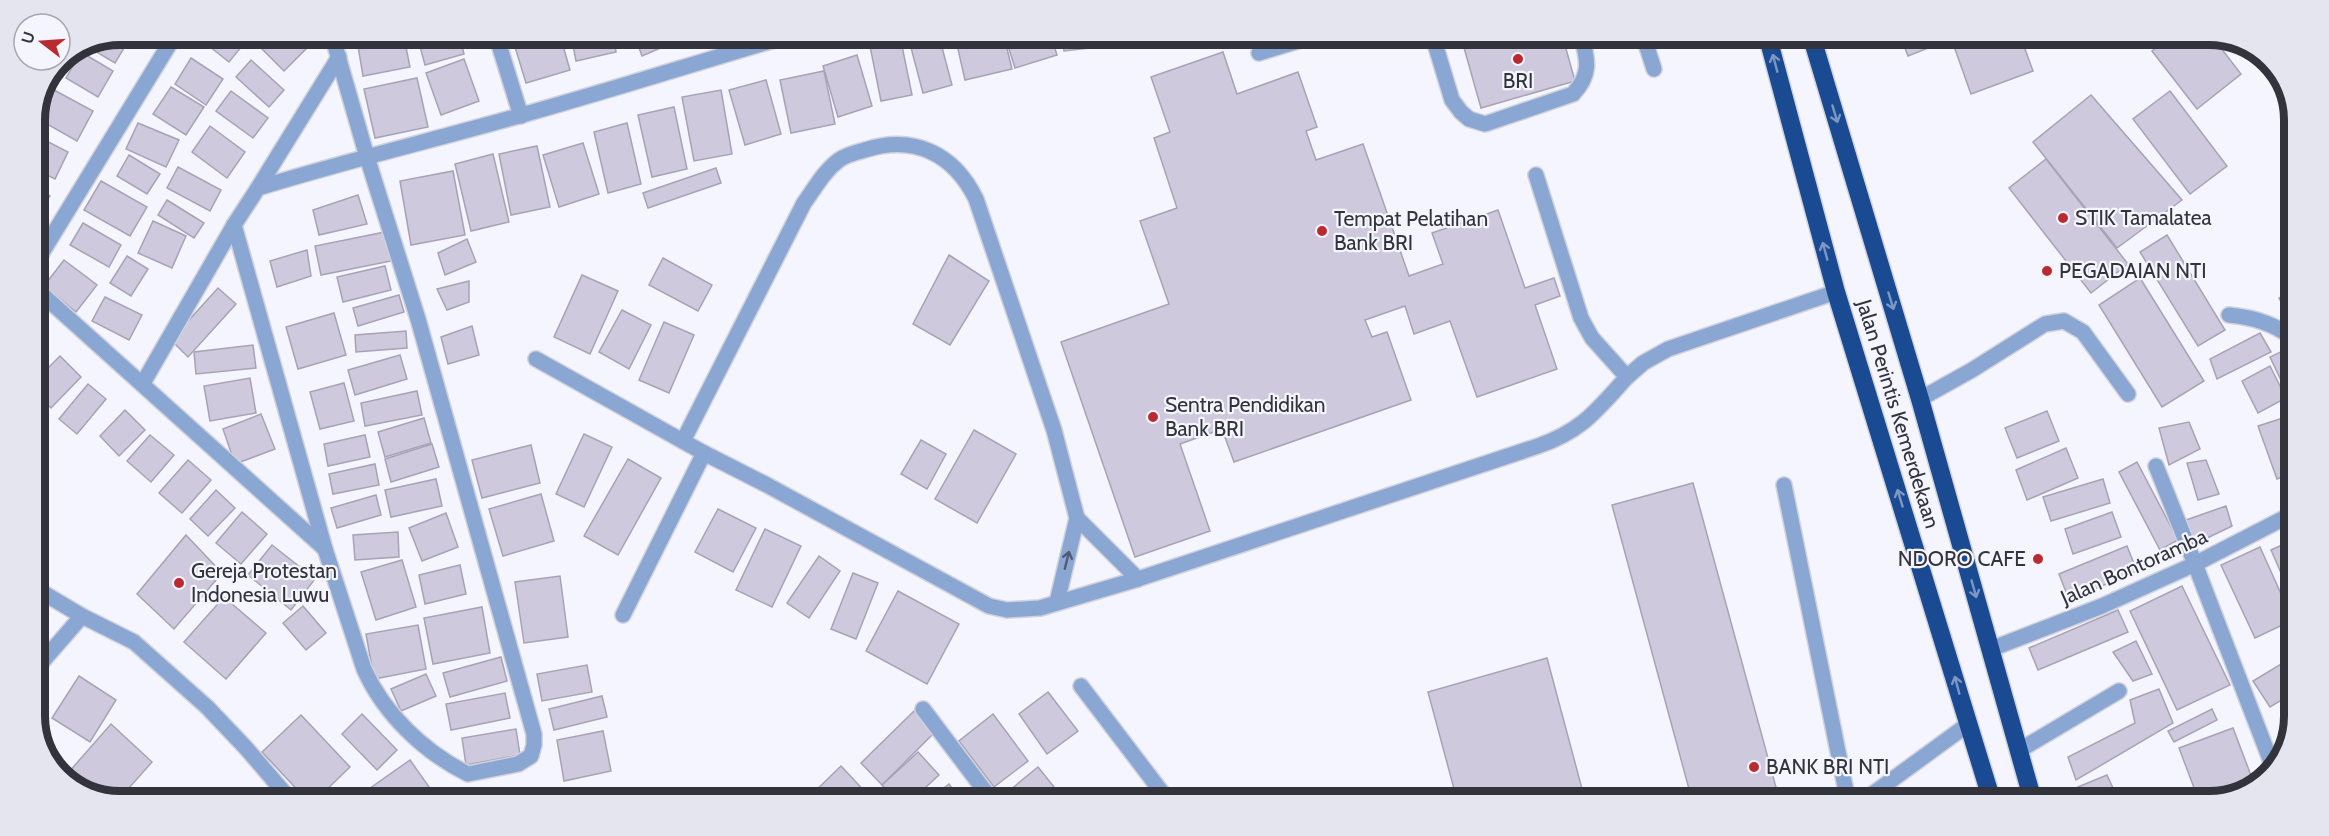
<svg xmlns="http://www.w3.org/2000/svg" width="2329" height="836" viewBox="0 0 2329 836" font-family="Cabin,sans-serif">
<rect width="100%" height="100%" fill="#f4f5fe"/>
<g fill="#cfc9de" stroke="#a8a2b6" stroke-width="1.5">
<polygon points="204,35 238,35 246,41 229,62 200,39"/>
<polygon points="272,35 296,35 308,47 284,71 260,47"/>
<polygon points="417,35 459,35 464,54 425,65"/>
<polygon points="516,35 560,35 570,70 526,83 512,37"/>
<polygon points="571,35 613,36 616,52 576,61"/>
<polygon points="116,36 127,43 115,63 88,47"/>
<polygon points="635,36 669,36 672,43 642,56"/>
<polygon points="892,36 900,36 912,95 881,101 869,41"/>
<polygon points="935,36 939,36 952,85 923,93 910,44"/>
<polygon points="955,36 1004,36 1012,69 965,80"/>
<polygon points="1005,36 1051,36 1057,55 1015,68"/>
<polygon points="1062,36 1105,37 1107,46 1064,51"/>
<polygon points="404,37 410,67 363,76 358,46"/>
<polygon points="1461,37 1563,38 1575,81 1481,108"/>
<polygon points="1901,38 1936,38 1938,44 1908,56"/>
<polygon points="1951,38 2021,38 2033,71 1971,94"/>
<polygon points="2166,39 2214,39 2241,74 2197,109 2152,51"/>
<polygon points="81,52 113,71 98,97 66,78"/>
<polygon points="1223,52 1237,94 1298,72 1317,127 1306,131 1316,160 1363,144 1409,276 1443,264 1432,233 1498,210 1525,288 1554,278 1560,296 1535,305 1557,369 1477,397 1450,321 1414,334 1405,306 1365,320 1372,337 1387,332 1411,400 1234,462 1222,429 1180,444 1210,531 1135,557 1061,342 1169,304 1140,221 1177,208 1154,138 1170,132 1151,77"/>
<polygon points="857,55 872,106 838,117 823,66"/>
<polygon points="191,58 223,79 206,105 175,84"/>
<polygon points="464,59 479,101 441,115 426,73"/>
<polygon points="251,60 284,90 269,107 236,77"/>
<polygon points="824,71 835,124 791,133 780,80"/>
<polygon points="417,78 428,127 375,138 364,89"/>
<polygon points="766,80 781,134 745,145 729,90"/>
<polygon points="171,87 204,107 186,135 153,114"/>
<polygon points="54,90 93,111 77,141 38,119"/>
<polygon points="721,90 732,154 694,161 682,97"/>
<polygon points="231,91 268,118 253,138 216,111"/>
<polygon points="2170,91 2227,166 2190,194 2133,119"/>
<polygon points="2091,95 2182,200 2117,248 2033,142"/>
<polygon points="674,107 687,169 652,177 638,115"/>
<polygon points="138,123 179,140 166,167 126,149"/>
<polygon points="627,123 641,184 608,193 594,132"/>
<polygon points="210,126 245,152 227,178 192,152"/>
<polygon points="35,135 68,152 55,179 35,169"/>
<polygon points="583,143 599,194 559,207 543,155"/>
<polygon points="537,146 550,207 511,215 499,154"/>
<polygon points="493,154 509,222 471,231 455,164"/>
<polygon points="129,155 160,174 147,194 117,176"/>
<polygon points="2046,159 2128,264 2091,293 2009,188"/>
<polygon points="178,167 221,190 210,211 167,188"/>
<polygon points="716,168 721,183 648,208 643,193"/>
<polygon points="453,171 465,235 411,245 400,181"/>
<polygon points="101,181 147,207 130,236 84,210"/>
<polygon points="35,186 50,196 38,213 35,210"/>
<polygon points="358,195 367,224 319,235 313,210"/>
<polygon points="167,200 204,223 194,238 158,215"/>
<polygon points="153,221 186,236 172,268 138,253"/>
<polygon points="83,223 121,245 109,267 70,245"/>
<polygon points="385,232 391,261 321,275 315,246"/>
<polygon points="2167,235 2225,330 2198,346 2140,252"/>
<polygon points="467,239 476,262 445,275 438,253"/>
<polygon points="307,250 311,276 277,287 270,261"/>
<polygon points="949,255 989,281 950,345 913,324"/>
<polygon points="127,256 148,269 131,296 110,283"/>
<polygon points="663,258 712,285 698,311 649,285"/>
<polygon points="64,260 97,285 76,312 44,286"/>
<polygon points="385,266 391,290 343,302 337,277"/>
<polygon points="582,275 618,291 590,354 554,337"/>
<polygon points="2140,278 2204,381 2162,407 2099,305"/>
<polygon points="469,281 469,302 447,310 437,289"/>
<polygon points="218,288 236,304 188,357 171,340"/>
<polygon points="2293,290 2293,324 2279,298"/>
<polygon points="399,295 404,312 358,326 353,308"/>
<polygon points="105,297 142,315 129,340 92,321"/>
<polygon points="622,310 651,325 629,369 599,352"/>
<polygon points="334,313 346,355 298,369 286,327"/>
<polygon points="664,322 694,335 669,393 639,380"/>
<polygon points="472,326 479,355 448,364 441,337"/>
<polygon points="406,331 407,348 356,352 355,335"/>
<polygon points="2260,333 2271,352 2217,379 2210,359"/>
<polygon points="35,341 48,351 35,368"/>
<polygon points="253,345 256,368 196,374 194,352"/>
<polygon points="2289,348 2293,356 2292,395 2289,397 2270,357"/>
<polygon points="400,355 407,379 355,395 348,370"/>
<polygon points="60,356 81,377 51,408 35,392 35,381"/>
<polygon points="2270,366 2286,398 2258,413 2242,381"/>
<polygon points="250,378 256,413 210,421 204,386"/>
<polygon points="344,383 354,421 320,429 310,392"/>
<polygon points="88,384 106,399 77,434 59,419"/>
<polygon points="417,391 422,415 365,426 361,403"/>
<polygon points="125,410 145,430 119,456 100,436"/>
<polygon points="2047,411 2059,441 2017,458 2005,428"/>
<polygon points="261,414 275,449 235,464 223,429"/>
<polygon points="2286,417 2292,436 2292,474 2277,479 2258,426"/>
<polygon points="424,418 431,443 385,457 378,432"/>
<polygon points="2189,422 2200,449 2169,465 2159,428"/>
<polygon points="974,430 1016,454 977,523 935,499"/>
<polygon points="584,434 612,447 584,507 556,494"/>
<polygon points="150,435 174,455 151,482 127,461"/>
<polygon points="365,435 370,457 328,466 324,444"/>
<polygon points="921,440 946,454 927,489 901,474"/>
<polygon points="432,444 439,467 391,482 385,459"/>
<polygon points="531,445 540,483 482,498 472,460"/>
<polygon points="2066,448 2078,478 2027,500 2016,470"/>
<polygon points="628,459 661,478 618,555 584,536"/>
<polygon points="188,460 211,480 182,513 159,493"/>
<polygon points="2206,460 2219,494 2198,500 2187,463"/>
<polygon points="2137,462 2178,540 2160,550 2119,472"/>
<polygon points="375,464 379,485 333,494 329,474"/>
<polygon points="436,479 442,506 391,517 385,490"/>
<polygon points="2103,479 2110,503 2051,521 2043,497"/>
<polygon points="1693,483 1777,791 1779,801 1692,800 1612,505"/>
<polygon points="216,490 235,508 208,536 190,519"/>
<polygon points="541,494 554,541 503,556 489,509"/>
<polygon points="376,495 381,515 337,528 331,508"/>
<polygon points="2226,506 2232,526 2195,544 2186,520"/>
<polygon points="718,509 756,528 733,572 695,552"/>
<polygon points="242,512 267,534 241,564 216,543"/>
<polygon points="2112,512 2121,537 2073,554 2065,529"/>
<polygon points="446,513 458,547 422,561 409,528"/>
<polygon points="765,529 801,546 772,607 736,590"/>
<polygon points="398,532 399,557 355,560 353,535"/>
<polygon points="186,535 222,573 174,629 137,594"/>
<polygon points="2291,541 2291,596 2271,550"/>
<polygon points="272,545 315,579 291,610 248,575"/>
<polygon points="2127,546 2137,571 2069,600 2059,574"/>
<polygon points="2260,547 2291,616 2291,621 2255,638 2221,565"/>
<polygon points="819,556 840,571 809,618 787,603"/>
<polygon points="402,560 416,607 376,620 361,572"/>
<polygon points="460,565 466,594 425,604 419,575"/>
<polygon points="853,573 878,583 856,639 831,629"/>
<polygon points="560,576 568,637 524,643 515,582"/>
<polygon points="2182,586 2230,685 2177,710 2130,611"/>
<polygon points="898,591 959,624 927,684 866,651"/>
<polygon points="224,597 266,633 226,679 184,642"/>
<polygon points="303,606 326,633 306,650 283,623"/>
<polygon points="482,607 490,653 433,664 424,618"/>
<polygon points="2118,610 2128,632 2038,670 2029,648"/>
<polygon points="418,625 426,669 374,679 366,634"/>
<polygon points="2136,641 2152,674 2133,681 2113,652"/>
<polygon points="501,657 507,681 450,697 443,673"/>
<polygon points="1547,658 1585,800 1457,800 1428,692"/>
<polygon points="2291,658 2290,695 2270,707 2253,681"/>
<polygon points="587,665 592,692 542,701 537,674"/>
<polygon points="426,674 436,696 401,711 391,689"/>
<polygon points="79,676 116,700 90,742 52,718"/>
<polygon points="2159,689 2173,723 2076,780 2068,757 2135,723 2130,700"/>
<polygon points="1048,692 1078,731 1047,754 1019,714"/>
<polygon points="505,693 510,718 451,730 446,704"/>
<polygon points="602,696 607,717 554,730 549,709"/>
<polygon points="2212,709 2217,720 2174,742 2168,731"/>
<polygon points="914,711 935,732 882,785 861,763"/>
<polygon points="362,714 397,750 377,770 342,734"/>
<polygon points="993,714 1028,761 994,787 959,741"/>
<polygon points="301,715 350,767 318,798 305,798 262,752"/>
<polygon points="111,724 152,762 121,797 95,797 68,773"/>
<polygon points="2233,728 2255,786 2210,801 2199,801 2179,748"/>
<polygon points="516,729 520,755 466,765 462,738"/>
<polygon points="603,731 611,771 564,781 557,740"/>
<polygon points="2290,737 2290,743 2283,753 2278,743"/>
<polygon points="918,752 939,775 913,799 894,799 882,785"/>
<polygon points="410,760 434,794 428,798 356,798"/>
<polygon points="841,766 869,796 866,799 807,799"/>
<polygon points="1038,767 1062,797 1060,799 1017,799 1010,790"/>
<polygon points="2107,775 2119,801 2084,801 2078,787"/>
<polygon points="949,784 960,799 930,799"/>
</g>
<g fill="none" stroke-linecap="round" stroke-linejoin="round">
<g stroke="#d1d2db" stroke-width="18">
<g id="lane">
<path d="M1433,37L1452,100L1461,112L1469,119L1485,124L1573,94C1591,75 1588,61 1582,38"/>
<polyline points="1644,38 1654,69"/>
<polyline points="1259,53 1311,37"/>
<path d="M2229,315C2253,317 2273,323 2293,338"/>
<path d="M536,359L704,453L767,485L989,606L1007,610L1040,608L1138,579L1538,446C1582,431 1597,410 1627,377L1592,338L1581,318L1536,175"/>
<polyline points="1627,377 1643,363 1668,349 1836,292"/>
<polyline points="1920,399 1972,370 2045,324 2064,321 2083,332 2128,394"/>
<path d="M683,441L804,203C815,188 824,171 839,160C846,155 857,152 865,150C914,134 954,154 976,199L1054,430L1077,518L1057,602"/>
<polyline points="2156,466 2195,564"/>
<polyline points="1784,485 1848,801"/>
<polyline points="1077,518 1138,579"/>
<polyline points="623,615 704,453"/>
<polyline points="2018,751 2119,691"/>
</g>
</g>
<g stroke="#d1d2db" stroke-width="18">
<g id="street">
<path d="M332,35L367,157L418,319L534,734V745L531,756L518,764L468,774C424,752 384,714 364,669L325,549L234,225L258,188C345,161 434,140 522,115C611,90 699,62 788,36"/>
<polyline points="496,35 521,116"/>
<polyline points="258,188 339,57"/>
<polyline points="35,264 175,35"/>
<polyline points="35,288 325,549"/>
<polyline points="143,383 234,225"/>
<polyline points="2195,564 2273,767"/>
<polyline points="35,588 82,616 134,642 207,707 246,748 288,797"/>
<polyline points="1991,649 2102,606 2195,564 2292,514"/>
<polyline points="35,670 82,616"/>
<polyline points="1081,686 1167,799"/>
<polyline points="923,709 991,799"/>
<polyline points="1863,801 1967,725"/>
</g>
</g>
<g stroke="#d1d2db" stroke-width="21">
<g id="highway">
<polyline points="1768,38 1836,292 1992,801"/>
<polyline points="1812,38 1920,399 2033,801"/>
</g>
</g>
<use href="#lane" stroke="#8aa7d4" stroke-width="15"/>
<use href="#street" stroke="#8aa7d4" stroke-width="15"/>
<use href="#highway" stroke="#194a92" stroke-width="18"/>
</g>
<defs><path id="oneway-shaft" d="M-6 0H5M1.5-3L5.5 0L1.5 3" fill="none" stroke-width="1.6" stroke-linecap="round" stroke-linejoin="round" transform="scale(1.5)"/></defs>
<g stroke="#7c97c3">
<use href="#oneway-shaft" transform="translate(1775 63) rotate(-105)"/>
<use href="#oneway-shaft" transform="translate(1835 114) rotate(73)"/>
<use href="#oneway-shaft" transform="translate(1825 251) rotate(-105)"/>
<use href="#oneway-shaft" transform="translate(1891 301) rotate(73)"/>
<use href="#oneway-shaft" transform="translate(1900 498) rotate(-107)"/>
<use href="#oneway-shaft" transform="translate(1974 589) rotate(74)"/>
<use href="#oneway-shaft" transform="translate(1957 685) rotate(-105)"/>
</g>
<use stroke="#515c71" href="#oneway-shaft" transform="translate(1067 560) rotate(-76)"/>
<g fill="#ba2a31" stroke="#f4f5fe" stroke-width="2">
<circle cx="1518" cy="59" r="6"/>
<circle cx="2063" cy="218" r="6"/>
<circle cx="1322" cy="231" r="6"/>
<circle cx="2047" cy="271" r="6"/>
<circle cx="1153" cy="417" r="6"/>
<circle cx="2038" cy="559" r="6"/>
<circle cx="179" cy="583" r="6"/>
<circle cx="1754" cy="767" r="6"/>
</g>
<g text-anchor="middle" stroke-width="4.5" stroke-linejoin="round" paint-order="stroke">
<g font-size="21" fill="#32333b" stroke="#f4f5fe" text-anchor="start">
<text x="1518" y="88" text-anchor="middle">BRI</text>
<text x="2075" y="225">STIK Tamalatea</text>
<text x="1334" y="226">Tempat Pelatihan<tspan x="1334" dy="24">Bank BRI</tspan></text>
<text x="2059" y="278">PEGADAIAN NTI</text>
<text x="1165" y="412">Sentra Pendidikan<tspan x="1165" dy="24">Bank BRI</tspan></text>
<text x="2026" y="566" text-anchor="end">NDORO CAFE</text>
<text x="191" y="578">Gereja Protestan<tspan x="191" dy="24">Indonesia Luwu</tspan></text>
<text x="1766" y="774">BANK BRI NTI</text>
</g>
<g font-size="21" fill="#32333b" stroke="#f4f5fe">
<text transform="translate(1898 414) rotate(73)" y="7">Jalan Perintis Kemerdekaan</text>
<text transform="translate(2134 567) rotate(-24)" y="7">Jalan Bontoramba</text>
</g>
</g>
<path d="M0 0H2329V836H0ZM120 45H2209A75 75 0 0 1 2284 120V716A75 75 0 0 1 2209 791H120A75 75 0 0 1 45 716V120A75 75 0 0 1 120 45Z" fill="#e4e5ee" fill-rule="evenodd"/>
<path fill="none" stroke="#32333b" stroke-width="8" d="M120 45H2209A75 75 0 0 1 2284 120V716A75 75 0 0 1 2209 791H120A75 75 0 0 1 45 716V120A75 75 0 0 1 120 45Z"/>
<g transform="translate(42 42) rotate(287)"><circle r="28" fill="#f4f5fe" stroke="#a6a7b0" stroke-width="1.5"/>
<path d="M0-4.5L10 22L0 15L-10 22Z" fill="#ba2a31"/>
<text y="-9" font-size="16" font-weight="bold" text-anchor="middle" fill="#32333b">U</text>
</g>
</svg>
